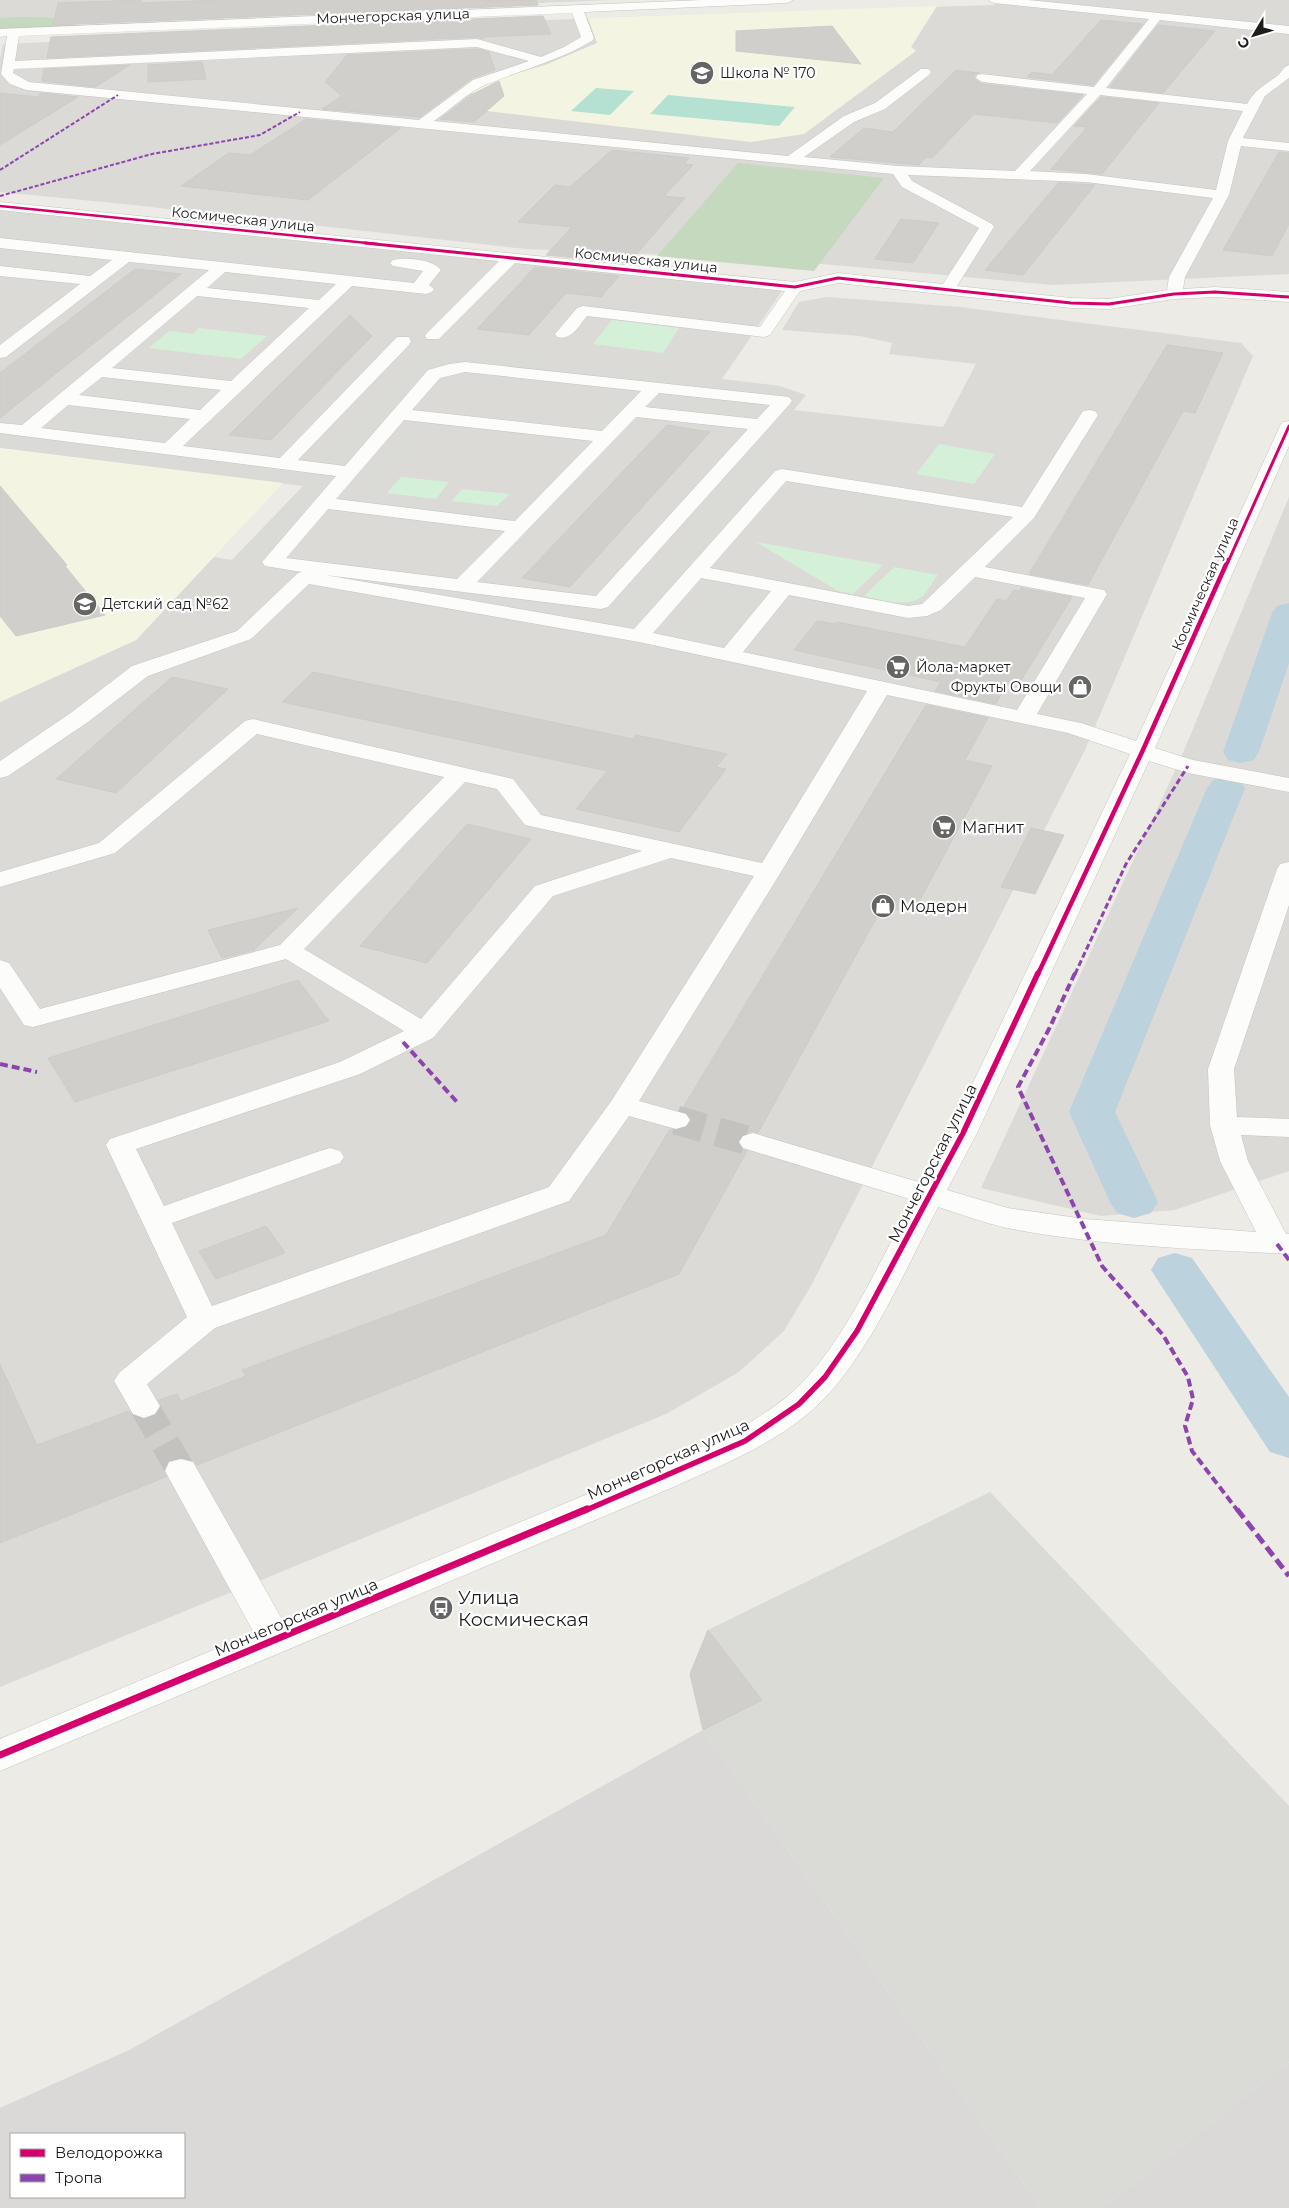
<svg xmlns="http://www.w3.org/2000/svg" width="1289" height="2208" viewBox="0 0 1289 2208" font-family="Montserrat,sans-serif">
<rect width="100%" height="100%" fill="#ecebe6"/>
<g fill="#dbdad7">
<polygon points="0,0 609,0 0,25"/>
<polygon points="1000,0 1289,0 1289,274 1053,285 767,259 525,249 124,204 0,192 0,59 3,44 616,17 994,5"/>
<polygon points="0,209 782,291 722,379 780,386 806,395 794,410 943,427 976,364 889,354 892,343 860,336 782,330 799,302 827,297 960,307 1241,343 1253,356 1085,750 812,1284 784,1331 739,1372 666,1414 0,1687 0,702 136,640 214,557 232,560 303,486 0,448"/>
<polygon points="1289,497 1289,1171 1175,1210 1101,1216 981,1188 1180,760"/>
</g>
<g fill="#f3f5e2">
<polygon points="937,6 911,47 916,51 804,134 751,142 478,110 472,93 488,81 545,65 597,43 588,18"/>
<polygon points="0,448 283,483 136,640 0,702"/>
</g>
<g fill="#dad9d7" fill-rule="evenodd">
<path d="M703,1730L1041,2208H0V2108L129,2050ZM11,2134H184V2197H11Z"/>
<polygon points="1289,2062 1289,2208 1102,2208"/>
</g>
<g fill="#c4d9bd">
<polygon points="22,17 69,18 75,26 0,29 0,18"/>
<polygon points="738,163 884,178 814,271 657,256"/>
</g>
<g fill="#d5f0d8">
<polygon points="612,320 679,328 663,353 593,344"/>
<polygon points="199,328 267,336 241,359 149,348 169,331 193,334"/>
<polygon points="939,444 995,454 974,484 916,474"/>
<polygon points="401,477 449,482 436,499 387,493"/>
<polygon points="462,489 510,494 497,506 452,501"/>
<polygon points="756,542 883,565 853,594 838,591"/>
<path d="M894,567L938,575C933,581 929,589 924,595C910,609 881,600 864,596Z"/>
</g>
<g fill="#b4e1d2">
<polygon points="596,88 634,91 610,115 571,111"/>
<polygon points="668,95 795,107 779,126 650,114"/>
</g>
<g fill="#dadad7">
<polygon points="0,211 440,258 433,265 0,219"/>
<polygon points="14,228 85,235 69,247 0,240 0,238"/>
<polygon points="98,237 181,246 165,258 82,249"/>
<polygon points="196,247 280,256 265,268 180,259"/>
<polygon points="6,253 107,264 90,277 0,267 0,257"/>
<polygon points="295,258 381,267 368,279 281,270"/>
<polygon points="393,268 423,271 411,284 380,281"/>
<polygon points="229,276 334,287 320,301 214,289"/>
<polygon points="427,349 777,387 787,392 784,397 440,359 340,469 319,466"/>
<polygon points="116,379 206,390 198,397 107,387"/>
<polygon points="104,389 195,400 187,407 95,396"/>
<polygon points="618,390 633,392 601,433 585,431"/>
<polygon points="656,393 770,405 761,422 645,409"/>
<polygon points="83,408 175,419 166,427 73,416"/>
<polygon points="70,418 163,430 154,438 61,426"/>
<polygon points="0,432 289,468 282,475 0,440"/>
<polygon points="407,433 423,435 398,465 382,463"/>
<polygon points="755,454 811,464 805,471 773,465 630,631 604,626"/>
<polygon points="378,467 394,469 378,489 361,487"/>
<polygon points="304,486 325,488 253,564 232,560"/>
<polygon points="835,488 911,500 905,509 829,497"/>
<polygon points="366,496 442,505 436,512 360,503"/>
<polygon points="716,585 733,589 687,643 669,639"/>
<polygon points="742,591 760,594 715,648 696,645"/>
<polygon points="990,1492 1289,1806 1289,2062 1102,2208 1041,2208 703,1730 762,1700 708,1630"/>
</g>
<g fill="none" stroke-linecap="round" stroke-linejoin="round">
<g fill="#bcd2dd" fill-rule="evenodd">
<polygon points="1289,603 1289,663 1259,752 1254,760 1241,763 1228,760 1223,752 1272,613 1277,606"/>
<polygon points="1226,777 1239,780 1245,788 1115,1112 1158,1202 1151,1213 1134,1218 1117,1213 1110,1202 1069,1112 1207,788 1213,780"/>
<polygon points="1175,1253 1192,1258 1289,1397 1289,1458 1270,1452 1151,1270 1158,1258"/>
</g>
</g>
<g fill="#d0cfcb" stroke="#cfccc7">
<polygon points="141,0 141,3 221,0 536,0 538,5 53,25 58,3"/>
<polygon points="543,16 551,34 483,37 484,39 477,37 47,58 51,37"/>
<polygon points="1101,20 1143,24 1093,85 1027,77 1032,72 1052,75"/>
<polygon points="1158,25 1215,31 1163,93 1110,87"/>
<polygon points="832,26 861,64 736,51 736,31"/>
<polygon points="477,49 489,52 495,70 472,78 420,117 322,109 342,96 325,82 347,55"/>
<polygon points="202,62 206,79 148,82 148,65"/>
<polygon points="130,65 95,87 42,81 44,69"/>
<polygon points="956,70 979,73 975,74 974,79 982,84 1083,95 1057,123 974,114 932,158 926,157 919,165 830,157 864,128 893,132"/>
<polygon points="499,81 504,96 474,122 440,119 473,94"/>
<polygon points="0,93 39,97 40,93 78,97 0,145"/>
<polygon points="1101,97 1159,103 1102,174 1051,169 1087,127 1074,126"/>
<polygon points="306,119 401,128 308,200 181,186 229,153 250,155"/>
<polygon points="612,150 689,158 684,164 693,165 664,196 685,198 629,263 546,255 572,227 518,222 555,185 570,187"/>
<polygon points="1279,152 1289,153 1289,224 1272,256 1223,250"/>
<polygon points="1058,183 1095,185 1023,275 985,270"/>
<polygon points="901,219 939,223 913,263 875,259"/>
<polygon points="535,267 619,276 601,297 566,293 529,335 477,329"/>
<polygon points="135,269 181,274 0,418 0,373"/>
<polygon points="350,315 372,336 271,440 229,435"/>
<polygon points="1167,345 1223,353 1195,413 1183,411 1088,585 1029,574"/>
<polygon points="667,425 710,432 570,587 522,578"/>
<polygon points="0,486 67,565 65,566 105,615 16,636 0,616"/>
<polygon points="1021,588 1072,597 1019,684 1013,683 1011,686 1006,685 996,704 935,691 941,682 794,650 817,621 835,624 837,622 965,647 997,599 1006,601 1014,590 1019,591"/>
<polygon points="313,672 633,739 636,735 727,754 716,767 726,769 679,832 576,809 607,771 282,702"/>
<polygon points="172,677 228,689 116,793 56,779"/>
<polygon points="926,705 988,718 965,760 992,766 913,913 883,906 758,1133 752,1131 742,1134 737,1141 741,1149 747,1151 679,1274 197,1465 193,1460 181,1457 169,1460 163,1470 166,1477 0,1543 0,1364 37,1445 129,1411 132,1416 143,1420 156,1416 162,1407 159,1400 177,1394 181,1401 246,1376 242,1370 606,1235 670,1129 677,1131 687,1128 692,1121 688,1113 681,1111"/>
<polygon points="467,824 531,839 427,963 360,946"/>
<polygon points="1031,828 1064,835 1035,894 1001,887"/>
<polygon points="298,908 254,950 222,958 208,930"/>
<polygon points="298,980 329,1021 75,1102 48,1058"/>
<polygon points="266,1226 285,1253 216,1279 199,1251"/>
<polygon points="708,1630 762,1700 703,1730 690,1674"/>
</g>
<g fill="none" stroke-linecap="round" stroke-linejoin="round">
<g stroke="#c3c2be" stroke-width="29" stroke-dasharray="29 14" stroke-linecap="butt">
<polyline points="676,1120 753,1142"/>
<polyline points="144,1406 181,1471"/>
</g>
<g stroke="#c4c4c2" stroke-width="1">
<g id="minor">
<path d="M703,0H793L787,3L584,12L594,38L592,41C558,61 521,70 485,85C468,92 449,111 434,121L788,156L844,116L875,103L921,69H929L931,72L929,75L885,109L854,122L804,157L898,166L1015,171L1087,94L982,82L976,78L977,75L982,74L1094,87L1149,19L994,3L988,0H1028L1289,26V34L1160,20L1106,88L1247,104C1256,88 1264,86 1277,76C1282,72 1283,67 1289,65V78L1265,96L1243,138L1289,143V151L1241,146L1229,195L1185,277L1183,289L1215,287L1289,292V302L1215,297L1174,299L1109,309L1071,308L838,283L800,291L770,335L764,337L587,316C579,326 571,341 557,337L555,334L577,308L583,306L760,327L785,291L515,263L439,339H427L425,336L427,333L499,261L0,210V202L795,282L838,273L943,284L979,228L902,187L893,174L26,90L10,84L1,74L7,36L0,37V29ZM572,13L581,37L564,47L541,57L477,39L15,61L19,36ZM477,47L529,61L473,80L419,120L29,82L13,73L14,69ZM1100,95L1243,111L1228,141L1216,190L1086,174L1030,171ZM908,175L1086,182L1213,198L1169,277L1167,290L1109,299L1071,298L957,286L994,227L992,224L912,181Z"/>
<path d="M0,238L414,283L423,271L393,266L390,263L393,260C405,257 433,259 441,270L429,285L434,289L432,292L426,294L352,286L183,446L280,458L397,337H409L411,341L409,345L298,460L345,466L428,370L449,364L465,362L789,397L792,401L789,405L608,607L601,609L325,575L634,629L775,471L782,469L1022,507L1083,411L1089,410L1095,411L1098,415L1034,518L985,567L1104,590L1107,594L1037,714L1081,723L1136,741L1280,426L1283,422L1289,421V446L1155,748L1193,760L1289,778V792L1188,773L1149,761L977,1133L947,1190L1008,1208L1085,1219L1256,1232L1220,1161L1210,1125L1208,1069L1277,869L1280,864L1289,862V905L1234,1069L1237,1117L1289,1119V1137L1241,1135L1248,1161L1286,1234H1289V1254C1196,1249 1099,1246 1007,1228C984,1223 961,1214 938,1207C905,1270 864,1367 810,1412C769,1447 719,1466 671,1488L0,1771V1739L254,1633L165,1471L169,1462L181,1459L193,1462L283,1621L734,1433C751,1421 771,1410 788,1396C840,1353 880,1260 913,1200L743,1148L739,1142L743,1136L753,1133L922,1183L949,1133L1130,754L1068,733L887,695L781,872L639,1101L686,1114L690,1120L686,1126L676,1129L629,1116L569,1201L215,1328L147,1384L160,1406L155,1414L144,1418L133,1414L114,1381L119,1373L187,1317L106,1145L110,1139L340,1062L404,1031L286,959L33,1027L24,1025L0,988V960L9,963L40,1009L280,945L444,777L257,734L115,853L0,887V872L99,843L245,721L253,719L513,779L541,815L762,863L867,691L639,642L309,584L251,639L148,676L88,722L8,776L0,778V761L72,712L132,666L237,631L298,573L302,572L265,566L262,562L336,476L0,433V423L22,425L209,270L129,262L6,357L0,358V345L80,284L0,276V266L90,276L112,260L0,248ZM225,272L336,284L319,300L207,288ZM197,296L309,308L231,381L112,368ZM465,372L641,391L602,431L412,410L440,378ZM102,377L221,390L200,410L79,395ZM659,393L770,405L757,419L645,407ZM68,405L190,419L165,443L41,428ZM636,417L748,429L596,596L477,582ZM404,420L593,441L515,521L336,499ZM786,481L1013,517L922,604L908,606L710,568ZM328,509L505,531L457,579L286,558ZM975,577L1085,598L1017,710L743,652L789,595L908,618L927,616L941,610ZM701,578L771,591L724,648L653,633ZM465,782L497,789L525,825L642,851L535,886L421,1019L304,949ZM671,858L754,876L612,1100L549,1187L212,1306L172,1223L340,1163L344,1157L340,1151L330,1148L320,1151L164,1206L136,1149L360,1074L433,1038L553,896Z"/>
</g>
</g>
<use href="#minor" fill="#fcfcfb" fill-rule="evenodd"/>
<g stroke="#8e44ad" stroke-width="2" stroke-dasharray="4 2" stroke-linecap="butt">
<polyline points="0,170 118,95"/>
<polyline points="0,196 152,154 260,135 300,112"/>
</g>
<polyline stroke="#8e44ad" stroke-width="3" stroke-dasharray="6 3" stroke-linecap="butt" points="1075,974 1126,864 1188,766"/>
<g stroke="#8e44ad" stroke-width="4" stroke-dasharray="8 4" stroke-linecap="butt">
<polyline points="1075,973 1049,1029 1018,1087 1102,1266 1163,1335 1188,1377 1193,1399 1185,1426 1192,1451 1238,1511"/>
<polyline points="403,1042 457,1102"/>
<polyline points="0,1064 37,1072"/>
<polyline points="1277,1244 1289,1260"/>
</g>
<polyline stroke="#8e44ad" stroke-width="5" stroke-dasharray="11 5" stroke-linecap="butt" points="1237,1509 1289,1576"/>
<g stroke="#fff" stroke-width="4">
<polyline id="cycleway-far4" points="0,206 377,244"/>
</g>
<g stroke="#fff" stroke-width="5">
<g id="cycleway-far3">
<polyline points="365,243 795,287 838,278 1071,303 1109,304 1174,294 1215,292 1289,297"/>
<polyline points="1228,562 1289,426"/>
</g>
</g>
<g stroke="#fff" stroke-width="7">
<polyline id="cycleway-far2" points="1038,974 1142,752 1228,560"/>
</g>
<g stroke="#fff" stroke-width="9">
<polyline id="cycleway-far1" points="584,1511 745,1441 799,1404 825,1377 857,1331 963,1133 1038,973"/>
</g>
<g stroke="#fff" stroke-width="10">
<polyline id="cycleway" points="0,1755 587,1509"/>
</g>
<use href="#cycleway-far4" stroke="#d6006c" stroke-width="2.5"/>
<use href="#cycleway-far3" stroke="#d6006c" stroke-width="3"/>
<use href="#cycleway-far2" stroke="#d6006c" stroke-width="4.5"/>
<use href="#cycleway-far1" stroke="#d6006c" stroke-width="5.5"/>
<use href="#cycleway" stroke="#d6006c" stroke-width="7"/>
</g>
<defs>
<g id="school-disc" transform="scale(1.25)"><circle r="9.5" fill="#656563" stroke="#fff"/><path d="M0-5L7-2L0 1L-7-2ZM-4 1L0 2.5L4 1V4Q0 6-4 4Z" fill="#fff"/></g>
<g id="supermarket-disc" transform="scale(1.25)"><circle r="9.5" fill="#656563" stroke="#fff"/><path d="M-6-5.5h2.5l.6 2H6L4.5 2H-2.5L-4.4-4H-6ZM-1.5 3.2a1.3 1.3 0 1 0 .1 0ZM3 3.2a1.3 1.3 0 1 0 .1 0Z" fill="#fff"/></g>
<g id="shop-disc" transform="scale(1.25)"><circle r="9.5" fill="#656563" stroke="#fff"/><path d="M-5-2.5h2.3a2.7 3.5 0 0 1 5.4 0H5L5.5 6h-11ZM-1.5-2.5h3a1.5 2.3 0 0 0-3 0Z" fill="#fff"/></g>
<g id="bus-disc" transform="scale(1.25)"><circle r="9.5" fill="#656563" stroke="#fff"/><path d="M-5-6H5V4H4V6H2V4H-2V6H-4V4H-5ZM-3.5-4V0h7V-4ZM-3.5 1.2v1.5H-2V1.2ZM2 1.2v1.5H3.5V1.2Z" fill="#fff"/></g>
</defs>
<g fill-rule="evenodd">
<use href="#school-disc" x="702" y="73"/>
<use href="#school-disc" x="85" y="604"/>
<use href="#supermarket-disc" x="898" y="667"/>
<use href="#shop-disc" x="1080" y="687"/>
<use href="#supermarket-disc" x="944" y="827"/>
<use href="#shop-disc" x="883" y="906"/>
<use href="#bus-disc" x="441" y="1608"/>
</g>
<g text-anchor="middle" stroke-width="4.5" stroke-linejoin="round" paint-order="stroke">
<g font-size="14" fill="#1d1d1d" stroke="#fff">
<text transform="translate(393 16) rotate(-2)" y="5">Мончегорская улица</text>
<text transform="translate(243 219) rotate(6)" y="5">Космическая улица</text>
<text transform="translate(646 260) rotate(6)" y="5">Космическая улица</text>
<text transform="translate(1205 584) rotate(-66)" y="5">Космическая улица</text>
</g>
<g font-size="14" fill="#1d1d1d" stroke="#fff" text-anchor="start">
<text x="720" y="78">Школа № 170</text>
<text x="102" y="609">Детский сад №62</text>
<text x="916" y="672">Йола-маркет</text>
<text x="1062" y="692" text-anchor="end">Фрукты Овощи</text>
</g>
<g font-size="16" fill="#1d1d1d" stroke="#fff" text-anchor="start">
<text x="962" y="833">Магнит</text>
<text x="900" y="912">Модерн</text>
</g>
<g font-size="16" fill="#1d1d1d" stroke="#fff">
<text transform="translate(932 1163) rotate(-63)" y="6">Мончегорская улица</text>
<text transform="translate(668 1459) rotate(-24)" y="6">Мончегорская улица</text>
<text transform="translate(296 1617) rotate(-23)" y="6">Мончегорская улица</text>
</g>
<g font-size="19" fill="#1d1d1d" stroke="#fff" text-anchor="start">
<text x="458" y="1604">Улица<tspan x="458" dy="22">Космическая</tspan></text>
</g>
</g>
<rect x="10" y="2133" width="175" height="65" fill="#ffffff" stroke="#a5a5a5"/>
<rect x="20" y="2149" width="25" height="8" fill="#d6006c" stroke="#a5a5a5"/>
<text x="55" y="2158" font-size="15" fill="#1d1d1d">Велодорожка</text>
<rect x="20" y="2174" width="25" height="8" fill="#8e44ad" stroke="#a5a5a5"/>
<text x="55" y="2183" font-size="15" fill="#1d1d1d">Тропа</text>
<g transform="translate(1254 35) rotate(232)" stroke="#ffffff" stroke-width="4" paint-order="stroke">
<path d="M0-4L9 19L0 12L-9 19Z" fill="#1d1d1d"/>
<text y="-8" font-size="14" font-weight="bold" text-anchor="middle" fill="#1d1d1d">С</text>
</g>
</svg>
